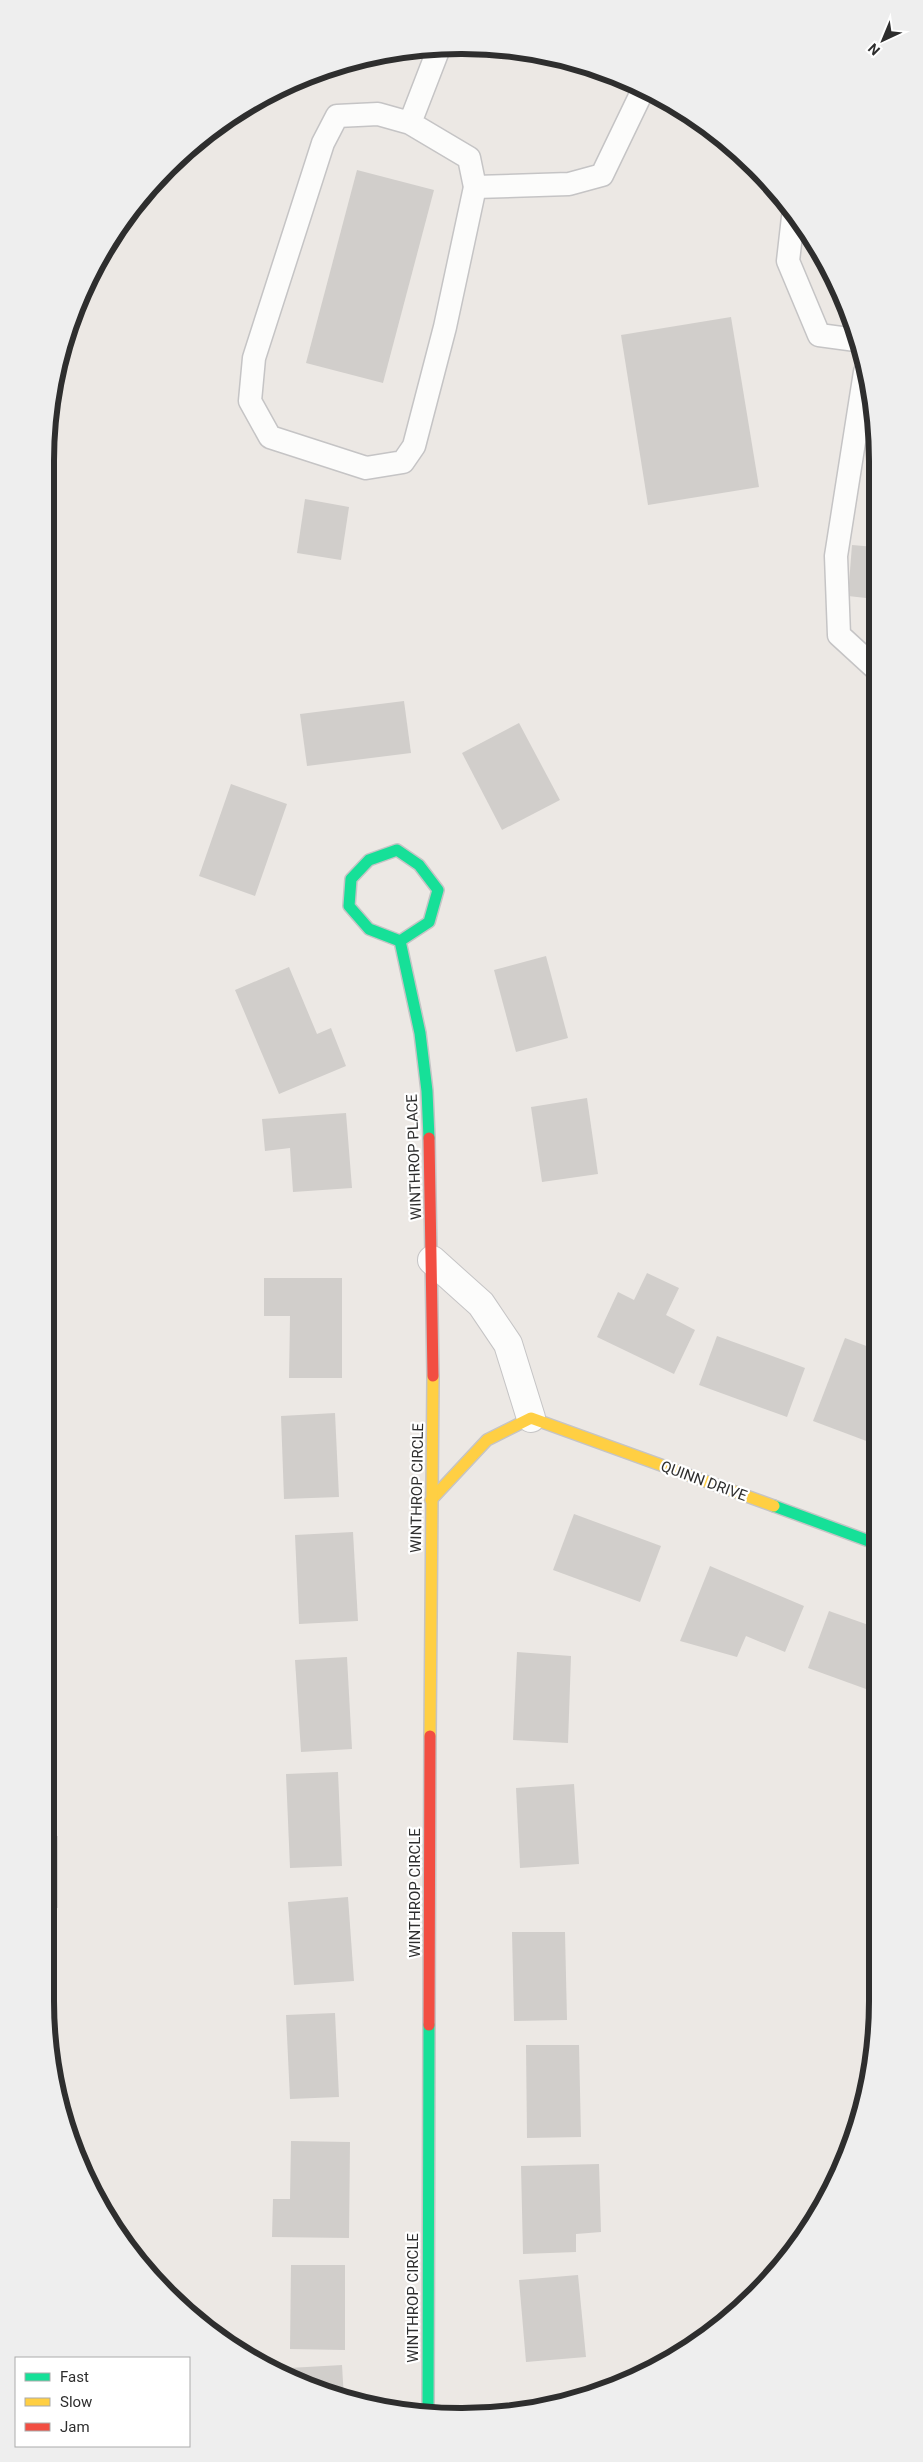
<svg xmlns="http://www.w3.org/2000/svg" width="923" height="2462" viewBox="0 0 923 2462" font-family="Roboto,sans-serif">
<rect width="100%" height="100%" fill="#ece8e4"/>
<g fill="#d1cecb">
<polygon points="357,170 434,190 383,383 306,363"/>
<polygon points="731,317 759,487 648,505 621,335"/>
<polygon points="305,499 349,507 341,560 297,553"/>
<polygon points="852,545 875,547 875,599 848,596"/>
<polygon points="404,701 411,753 307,766 300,714"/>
<polygon points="519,723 560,800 502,830 462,753"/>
<polygon points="231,784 287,804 255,896 199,876"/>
<polygon points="546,956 568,1038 516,1052 494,970"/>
<polygon points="289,967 317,1034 331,1028 346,1066 279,1094 235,990"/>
<polygon points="587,1098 598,1174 542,1182 531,1107"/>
<polygon points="346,1113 352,1188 293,1192 290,1148 265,1151 262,1119"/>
<polygon points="647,1273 679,1288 666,1315 695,1330 674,1374 597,1337 618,1292 634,1300"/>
<polygon points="264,1278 342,1278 342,1378 289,1378 290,1316 264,1316"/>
<polygon points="717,1336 805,1368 787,1417 699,1385"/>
<polygon points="845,1338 877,1350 877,1445 813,1421"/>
<polygon points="335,1413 339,1497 284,1499 281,1416"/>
<polygon points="574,1514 661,1546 640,1602 553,1570"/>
<polygon points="353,1532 358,1621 299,1624 295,1535"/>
<polygon points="45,1544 56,1567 45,1572"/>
<polygon points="710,1566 804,1606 785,1652 746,1636 737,1657 680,1641"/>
<polygon points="829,1611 877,1628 877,1693 808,1668"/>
<polygon points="45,1618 50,1690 45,1690"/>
<polygon points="517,1652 571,1656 568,1743 513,1740"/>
<polygon points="347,1657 352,1749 301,1752 295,1660"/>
<polygon points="45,1737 55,1737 56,1804 45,1804"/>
<polygon points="338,1772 342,1866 290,1868 286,1774"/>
<polygon points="574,1784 579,1864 520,1868 516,1788"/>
<rect x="45" y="1836" width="13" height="72"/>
<polygon points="348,1897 354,1981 294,1985 288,1902"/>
<polygon points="512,1932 565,1932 567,2020 514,2021"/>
<polygon points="45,1940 52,1940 53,2013 47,2013 45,2000"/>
<polygon points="335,2013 339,2097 290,2099 286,2015"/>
<polygon points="526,2045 579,2045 581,2137 527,2138"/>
<polygon points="291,2141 350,2142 349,2238 272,2237 273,2199 290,2199"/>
<polygon points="599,2164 601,2232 576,2234 576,2252 523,2254 521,2166"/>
<polygon points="291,2265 345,2265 345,2350 290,2349"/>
<polygon points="578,2275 586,2357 526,2362 519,2280"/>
<polygon points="342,2365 344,2399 328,2395 289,2377 289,2368"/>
<polygon points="564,2402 543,2409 514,2410 513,2407"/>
</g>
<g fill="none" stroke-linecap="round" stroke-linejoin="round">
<g stroke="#c5c4c5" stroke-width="25">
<g id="lane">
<polyline points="410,123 378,114 337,116 323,143 254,358 250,401 270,437 366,468 403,462 414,446 445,327 475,187 469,158 410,123 439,48"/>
<polyline points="475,187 569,184 602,175 642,92"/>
<polyline points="793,217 788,261 819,335 856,340"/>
<polyline points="865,372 836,556 839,635 875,668"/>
</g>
</g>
<g stroke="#c5c4c5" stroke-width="30">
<polyline id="street" points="432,1260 481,1304 508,1344 531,1418"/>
</g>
<g stroke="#c5c4c5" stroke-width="14">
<g id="fast">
<polyline points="400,941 369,929 349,906 351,879 369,860 397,850 419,865 438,890 429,922 400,941 420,1033 427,1091 429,1138"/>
<polyline points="774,1506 877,1544"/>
<polyline points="428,2413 429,2025"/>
</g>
</g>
<g stroke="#c5c4c5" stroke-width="14">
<g id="slow">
<polyline points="431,1500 487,1440 531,1418 774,1506"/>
<polyline points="430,1736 433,1376"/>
</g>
</g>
<g stroke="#c5c4c5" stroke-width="14">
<g id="jam">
<polyline points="429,1138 433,1376"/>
<polyline points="429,2025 430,1736"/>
</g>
</g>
<use href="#lane" stroke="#fcfcfb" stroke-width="22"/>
<use href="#street" stroke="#fcfcfb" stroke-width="28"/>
<use href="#fast" stroke="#16e098" stroke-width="11"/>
<use href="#slow" stroke="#ffcf43" stroke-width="11"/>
<use href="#jam" stroke="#f24e42" stroke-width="11"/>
</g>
<g text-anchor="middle" stroke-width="4.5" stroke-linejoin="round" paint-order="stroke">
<g font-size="15" fill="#2e2e2e" stroke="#fff">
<text transform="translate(414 1157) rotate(-92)" y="5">WINTHROP PLACE</text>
<text transform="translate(704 1481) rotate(20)" y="5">QUINN DRIVE</text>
<text transform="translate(417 1488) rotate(-89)" y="5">WINTHROP CIRCLE</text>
<text transform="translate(415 1893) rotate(-90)" y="5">WINTHROP CIRCLE</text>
<text transform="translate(413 2298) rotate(-90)" y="5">WINTHROP CIRCLE</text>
</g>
</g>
<path d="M0 0H923V2462H0ZM461 54H462A407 407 0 0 1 869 461V2001A407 407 0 0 1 462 2408H461A407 407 0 0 1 54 2001V461A407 407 0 0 1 461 54Z" fill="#eee" fill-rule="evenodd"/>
<path fill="none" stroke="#2e2e2e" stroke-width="6" d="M461 54H462A407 407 0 0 1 869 461V2001A407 407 0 0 1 462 2408H461A407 407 0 0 1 54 2001V461A407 407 0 0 1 461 54Z"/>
<rect x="15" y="2357" width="175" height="90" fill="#ffffff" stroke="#ababab"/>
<rect x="25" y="2373" width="25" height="8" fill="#16e098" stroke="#ababab"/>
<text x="60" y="2382" font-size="15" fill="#2e2e2e">Fast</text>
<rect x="25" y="2398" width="25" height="8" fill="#ffcf43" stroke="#ababab"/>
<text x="60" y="2407" font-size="15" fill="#2e2e2e">Slow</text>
<rect x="25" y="2423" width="25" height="8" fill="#f24e42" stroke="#ababab"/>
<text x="60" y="2432" font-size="15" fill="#2e2e2e">Jam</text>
<g transform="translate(883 40) rotate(224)" stroke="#ffffff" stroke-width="4" paint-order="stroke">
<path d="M0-4L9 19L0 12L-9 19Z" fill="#2e2e2e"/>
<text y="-8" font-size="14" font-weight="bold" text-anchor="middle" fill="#2e2e2e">N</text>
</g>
</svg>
